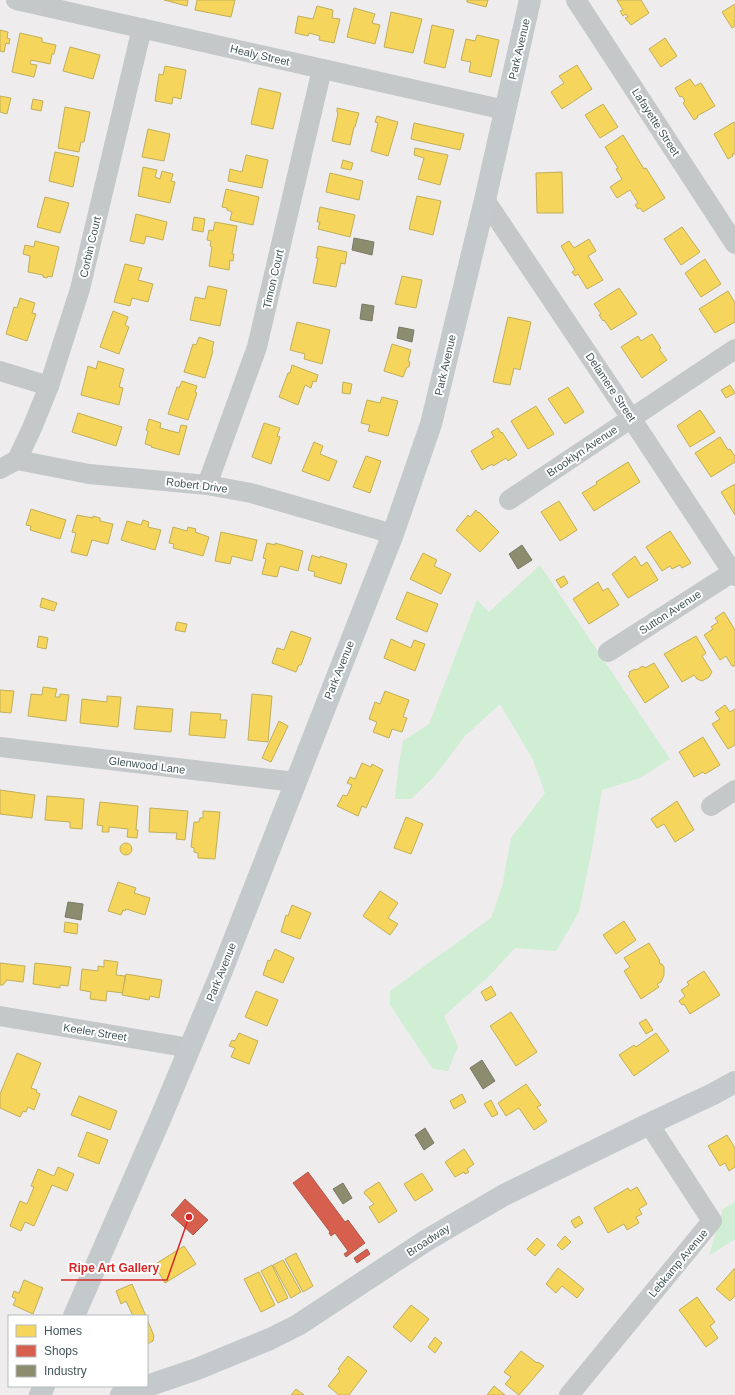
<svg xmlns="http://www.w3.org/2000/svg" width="735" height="1395" viewBox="0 0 735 1395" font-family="Arial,sans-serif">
<rect width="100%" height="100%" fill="#eeeced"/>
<g fill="#cfeed3">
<polygon points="540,565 670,759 640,778 602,790 593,844 579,912 556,951 515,948 489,976 444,1016 458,1046 448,1071 433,1069 390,1005 390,991 491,918 502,887 511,838 545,793 533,760 500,704 465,736 434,777 411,799 395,799 399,763 403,741 429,724 477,600 489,612"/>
<polygon points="735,1202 735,1239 709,1256 723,1209"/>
</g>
<g fill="#f6d55c" stroke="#c0af5b">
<polygon points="164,0 188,0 187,6"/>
<polygon points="197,0 235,0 231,17 195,10"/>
<polygon points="467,0 488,0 486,7 467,2"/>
<polygon points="617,0 641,0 649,13 631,25 625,18 628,17 626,14 623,16 620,11 623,10"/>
<polygon points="735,4 735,26 732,28 722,12"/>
<polygon points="317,6 333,10 332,18 340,19 334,43 319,40 320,36 309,33 308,36 295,33 298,16 313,19"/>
<polygon points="354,8 375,14 372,23 380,25 375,44 347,37"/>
<polygon points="391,12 422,19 413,53 384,47"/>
<polygon points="432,25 454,30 445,68 424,63"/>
<polygon points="0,30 8,32 7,38 10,39 9,44 6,43 4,52 0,51"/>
<polygon points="20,33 42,38 42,42 56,45 54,54 52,54 50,64 31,60 30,64 37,65 34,77 12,72"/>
<polygon points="477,35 499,40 491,77 469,72 471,62 461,60 466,39 475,41"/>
<polygon points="665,38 677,56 661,67 649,49"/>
<polygon points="70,47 100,55 93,79 63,71"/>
<polygon points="577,65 592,89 562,109 551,92 564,83 559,76"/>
<polygon points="165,66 186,70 181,99 173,97 172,104 155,101 159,74 163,75"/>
<polygon points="690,79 695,86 701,83 715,106 697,116 698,117 694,120 683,103 685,101 682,96 680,97 675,88"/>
<polygon points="259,88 281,93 273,129 251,124"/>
<polygon points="0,96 11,98 7,114 0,112"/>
<polygon points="33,99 43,101 41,111 31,109"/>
<polygon points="603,104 618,127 600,138 585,115"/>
<polygon points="65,107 90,112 84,142 81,142 79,152 58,148"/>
<polygon points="337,108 359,113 355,127 354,127 350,145 332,141 338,113 337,112"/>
<polygon points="377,116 398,122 388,156 371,151 378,123 375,122"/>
<polygon points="734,122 735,125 735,154 732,154 733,156 728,159 714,134"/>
<polygon points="414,123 464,134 460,150 411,139"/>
<polygon points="148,129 170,134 164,161 142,157"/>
<polygon points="623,135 644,169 646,168 665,198 643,212 640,208 638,209 635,205 638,203 630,190 617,198 610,187 622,179 616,169 618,168 605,147"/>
<polygon points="415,148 448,155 440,185 418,179 424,158 414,155"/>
<polygon points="55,152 79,157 73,187 49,181"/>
<polygon points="246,155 268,160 262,188 228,181 230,169 242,172"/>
<polygon points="343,160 353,163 351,170 341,168"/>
<polygon points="143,167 157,170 155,177 160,179 162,171 173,174 171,181 175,182 170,203 138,196"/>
<polygon points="562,172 563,213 537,213 536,173"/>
<polygon points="330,173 363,181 359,200 326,192"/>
<polygon points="226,189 259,197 253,225 230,220 232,212 227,210 227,208 222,207"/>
<polygon points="417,196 441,201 433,235 409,229"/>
<polygon points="45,197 69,203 60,233 37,227"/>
<polygon points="320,207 355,215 350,237 318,229 320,222 317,222"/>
<polygon points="136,214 167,222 163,240 146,236 144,244 130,241"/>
<polygon points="194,217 205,219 203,232 192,230"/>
<polygon points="215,222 237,226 232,254 234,254 233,261 230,260 229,270 209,266 212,247 210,246 211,241 207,240 209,230 213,231"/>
<polygon points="682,227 700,252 681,265 664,239"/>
<polygon points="589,239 596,251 588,256 603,280 587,289 578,274 575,276 572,272 575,270 561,246 569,241 574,248"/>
<polygon points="35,241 59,247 52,277 48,276 47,278 43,277 43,275 28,272 30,256 23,254 25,245 34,247"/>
<polygon points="318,246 347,252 345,264 341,263 336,287 313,283 318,258 316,258"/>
<polygon points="705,259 721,284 701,297 685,273"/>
<polygon points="125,264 142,268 138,280 153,284 148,302 132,298 130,306 114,302"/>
<polygon points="402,276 422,280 416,308 395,304"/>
<polygon points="208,286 227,290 220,326 190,320 195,297 205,299"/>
<polygon points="619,288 637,314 611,330 604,320 603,321 599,315 601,314 594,304"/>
<polygon points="728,291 735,303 735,322 715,333 699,309"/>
<polygon points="20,298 35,303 32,313 36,314 27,341 6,334 14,307 17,308"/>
<polygon points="113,311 128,317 125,325 129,327 119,354 100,347"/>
<polygon points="508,317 531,322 520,370 514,368 510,385 493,382"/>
<polygon points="297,322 330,330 322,364 304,359 305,354 290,350"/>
<polygon points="652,334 661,348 659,349 667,360 642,378 621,347 638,336 641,341"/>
<polygon points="199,337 214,342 212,350 213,351 205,378 184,372 193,344 196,345"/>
<polygon points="392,344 411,350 408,361 410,362 409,367 407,367 403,377 384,371"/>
<polygon points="98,361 124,369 119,387 123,388 119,405 81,395 88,366 96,369"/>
<polygon points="292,365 318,375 316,382 313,381 311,388 305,385 298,405 279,397 288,373 290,373"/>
<polygon points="182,381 197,386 195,392 197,393 188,420 168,414 177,387 179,388"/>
<polygon points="343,382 352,384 350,394 342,393"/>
<polygon points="730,385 735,393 726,398 721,390"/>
<polygon points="568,387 584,412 565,424 548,399"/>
<polygon points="382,397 398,401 388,436 368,431 370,425 361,423 367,400 380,403"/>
<polygon points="536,406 554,434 528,449 511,421"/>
<polygon points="700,410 715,432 690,447 677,426"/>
<polygon points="78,413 122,427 116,446 72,432"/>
<polygon points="149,419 161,423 160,428 179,433 181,425 187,426 179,455 151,447 152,446 145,444 148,431 146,430"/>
<polygon points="264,423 280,428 277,436 280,437 271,464 252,457"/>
<polygon points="498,428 501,433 502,432 517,455 508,461 506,458 493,466 492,464 482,470 471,451 494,437 491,432"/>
<polygon points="720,437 728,450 730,449 735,456 735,462 711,477 695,453"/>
<polygon points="314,442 323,446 320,454 337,461 329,481 302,471"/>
<polygon points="366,456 381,461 370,493 353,487"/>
<polygon points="628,462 640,482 594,511 582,493 597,484 596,482"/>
<polygon points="735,484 735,515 721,492"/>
<polygon points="559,501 577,530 560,541 541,512"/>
<polygon points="31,509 66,520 60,539 30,530 31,526 26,525"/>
<polygon points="476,510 478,513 479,512 499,532 480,552 456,530 468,515 470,517"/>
<polygon points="77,515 93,518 93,516 100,518 100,521 113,524 108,544 92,540 87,556 71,552 76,533 72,532"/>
<polygon points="143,520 149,522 148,527 161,530 155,550 121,540 127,521 141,525"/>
<polygon points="173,527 187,531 188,527 196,529 195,532 209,537 203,556 173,548 174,544 169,543"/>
<polygon points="670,531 691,563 682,568 680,565 672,569 670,566 662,571 646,547"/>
<polygon points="221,532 257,540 252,561 232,556 230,564 215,561"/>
<polygon points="267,543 275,545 275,543 303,551 298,571 280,566 277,577 262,574 266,559 263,558"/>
<polygon points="423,553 437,560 434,566 451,574 441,594 410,579"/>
<polygon points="312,555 320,558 320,556 347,564 341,584 314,576 315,572 308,570"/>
<polygon points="635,556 641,566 647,562 658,580 628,598 612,574"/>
<polygon points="564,576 568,583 561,588 556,580"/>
<polygon points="598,582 603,591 608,588 619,605 589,624 573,599"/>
<polygon points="407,592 438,604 427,632 396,619"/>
<polygon points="42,598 57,603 54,611 40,607"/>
<polygon points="724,612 735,630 735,666 732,666 726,656 720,660 704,635 713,629 711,627 718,622 715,618"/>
<polygon points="177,622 187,624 185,632 175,630"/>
<polygon points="291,631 311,638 301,665 299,665 296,672 272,663 277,648 284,650"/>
<polygon points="39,636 48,638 46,649 37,647"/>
<polygon points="696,636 706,653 702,656 712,672 709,677 702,681 697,679 694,675 682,682 664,654"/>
<polygon points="391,639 411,648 414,640 425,644 415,671 384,658"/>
<polygon points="654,663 669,687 645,703 628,676 630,674 629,672 635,669 636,670 643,666 645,668"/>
<polygon points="43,687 57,689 55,697 60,697 60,694 69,695 66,721 28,716 31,694 42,695"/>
<polygon points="0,690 14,691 11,713 0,712"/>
<polygon points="385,691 409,700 403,717 407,718 402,732 392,729 389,738 373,732 377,722 369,719 375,702 380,704"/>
<polygon points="252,694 272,696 268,742 248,740"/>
<polygon points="107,696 121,697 118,727 80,723 82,699 107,702"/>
<polygon points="725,705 730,712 735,709 735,745 728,749 712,724 720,719 715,712"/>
<polygon points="137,706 173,709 171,732 134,729"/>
<polygon points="191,712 221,714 220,720 227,720 225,738 189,735"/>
<polygon points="279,721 288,726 271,762 262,758"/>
<polygon points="703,737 720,765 705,774 703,772 694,777 679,752"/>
<polygon points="362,763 371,767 372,764 383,770 366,808 362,806 358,816 337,806 343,795 347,796 352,785 347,783 350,777 355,779"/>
<polygon points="0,790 35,795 32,818 0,814"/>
<polygon points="47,796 84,799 82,829 70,828 70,822 45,820"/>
<polygon points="677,801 694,830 675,842 664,824 657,828 651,819"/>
<polygon points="100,802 138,806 136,830 138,830 137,838 127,837 128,829 109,827 109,832 102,832 103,826 97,825"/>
<polygon points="150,808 188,811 185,840 176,839 177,833 149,832"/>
<polygon points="203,811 220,812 215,859 198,858 198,853 194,852 194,848 191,847 194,822 199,822 200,818 203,818"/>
<polygon points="406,817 423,824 411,854 394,848"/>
<circle cx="126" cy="849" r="6"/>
<polygon points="118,882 136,888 134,893 150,898 145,915 126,909 125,911 123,910 121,915 108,911"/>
<polygon points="380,891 398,903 388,918 398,924 390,935 363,916"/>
<polygon points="292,905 311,913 300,939 281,932 286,915 288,916"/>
<polygon points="624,921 636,940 616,954 603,935"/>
<polygon points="65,922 78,924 77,934 64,932"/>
<polygon points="649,943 660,961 659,962 660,964 662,964 664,967 664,975 661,982 657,984 659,987 641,999 624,971 630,967 624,958"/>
<polygon points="275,949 294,958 283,983 263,975 268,960 270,961"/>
<polygon points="104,960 118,962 116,975 125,976 123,993 107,991 106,1001 90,999 91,992 80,990 82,969 98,971 98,966 104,967"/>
<polygon points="0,963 25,966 23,982 7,980 3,985 0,985"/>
<polygon points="35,963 71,967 68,986 60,985 60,988 33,984"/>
<polygon points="704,971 720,995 690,1014 684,1004 682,1005 679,1001 685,996 681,990 689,985 687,982"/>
<polygon points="126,974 162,980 159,998 150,996 149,1000 122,995"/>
<polygon points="491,986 496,995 486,1001 481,992"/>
<polygon points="256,991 278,1000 267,1026 245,1017"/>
<polygon points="511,1012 537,1052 516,1066 490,1026"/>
<polygon points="646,1019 653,1030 646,1034 639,1023"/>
<polygon points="239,1033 258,1041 249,1064 231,1057 235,1048 229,1046 232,1040 235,1041"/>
<polygon points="656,1033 669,1051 634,1076 619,1055 634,1045 636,1047"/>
<polygon points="17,1053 41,1063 31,1088 37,1090 36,1092 40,1094 34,1110 28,1107 26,1112 23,1111 20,1117 0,1108 0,1094"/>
<polygon points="526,1084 541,1105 537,1107 547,1121 534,1130 519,1108 506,1116 498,1103"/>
<polygon points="462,1094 466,1102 454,1109 450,1101"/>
<polygon points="79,1096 117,1111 110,1130 71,1115"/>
<polygon points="491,1100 498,1114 492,1117 484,1104"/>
<polygon points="87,1132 108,1140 99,1164 78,1156"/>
<polygon points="727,1135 735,1148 735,1167 729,1171 725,1163 720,1166 708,1146"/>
<polygon points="464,1149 474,1164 467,1169 469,1172 465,1174 464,1172 455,1177 445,1162"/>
<polygon points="58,1167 74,1174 67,1191 52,1185 34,1226 25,1222 21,1231 10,1226 20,1201 27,1204 34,1187 31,1186 38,1169 54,1176"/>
<polygon points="422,1173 433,1190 415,1201 404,1184"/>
<polygon points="379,1182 397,1211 379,1223 369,1207 374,1204 364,1193 365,1191"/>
<polygon points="637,1187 647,1204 639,1209 642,1214 636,1217 639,1223 627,1230 624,1224 608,1233 594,1208 628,1188 630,1191"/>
<polygon points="579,1216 583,1223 575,1228 571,1221"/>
<polygon points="565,1236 571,1242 562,1250 557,1245"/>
<polygon points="537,1238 545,1245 535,1256 527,1249"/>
<polygon points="184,1246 196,1264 165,1283 154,1265"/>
<polygon points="296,1253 313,1286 303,1292 285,1259"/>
<polygon points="283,1260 301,1292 291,1298 273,1265"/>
<polygon points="272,1265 288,1298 278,1303 261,1271"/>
<polygon points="558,1268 584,1289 577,1298 562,1286 556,1293 546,1284"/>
<polygon points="735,1268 735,1296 730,1301 716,1289"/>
<polygon points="259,1272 275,1305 261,1312 244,1279"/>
<polygon points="24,1280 43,1288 33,1314 13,1305 16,1299 12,1297 14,1291 19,1293"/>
<polygon points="132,1284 146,1316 133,1316 126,1301 121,1304 116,1291"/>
<polygon points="697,1297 715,1322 710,1326 718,1338 706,1347 679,1310"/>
<polygon points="411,1305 429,1319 411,1342 393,1327"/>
<polygon points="147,1319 154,1336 153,1341 147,1344"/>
<polygon points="435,1337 442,1343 435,1353 428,1347"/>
<polygon points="521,1351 537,1363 538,1362 544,1366 519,1395 505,1384 511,1377 504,1372"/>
<polygon points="348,1356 367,1371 349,1395 339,1395 328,1386 340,1371 338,1369"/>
<polygon points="494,1386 505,1395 487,1395"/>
<polygon points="296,1389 304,1395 291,1395"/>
</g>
<g fill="#d6604d" stroke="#aa5d51">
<polygon points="308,1172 345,1222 348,1220 365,1243 346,1257 344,1254 348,1251 335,1233 331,1236 329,1233 330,1232 293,1183"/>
<polygon points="185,1199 208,1220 193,1235 171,1215"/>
<polygon points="367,1249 370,1254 357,1263 354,1258"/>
</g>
<g fill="#8c8c6e" stroke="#767c68">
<polygon points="354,238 374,242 372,255 352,250"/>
<polygon points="362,304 374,306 372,321 360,319"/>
<polygon points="399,327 414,330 412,342 397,338"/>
<polygon points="522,545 532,560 518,569 509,554"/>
<polygon points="68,902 83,904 81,920 65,917"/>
<polygon points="482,1060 495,1081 483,1089 470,1068"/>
<polygon points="425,1128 434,1143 424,1150 415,1135"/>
<polygon points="343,1183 352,1198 343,1204 333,1189"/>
</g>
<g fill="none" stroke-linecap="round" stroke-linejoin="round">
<g stroke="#c4c8c9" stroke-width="20">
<polyline points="16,0 505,110"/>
<polyline points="576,0 735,244"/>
<polyline points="485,200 631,418 735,576"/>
<polyline points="0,371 49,386"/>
<polyline points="17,460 32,428 49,386 80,289 142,28"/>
<polyline points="0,469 17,460 89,474 207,485 251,493 393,534"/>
<polyline points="207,485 257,347 322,69"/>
<polyline points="509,500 735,349"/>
<polyline points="608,652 733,572"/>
<polyline points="0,747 295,782"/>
<polyline points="711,806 735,790"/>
<polyline points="0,1016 190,1048"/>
<polyline points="569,1395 712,1221 649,1124"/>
</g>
<g stroke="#c4c9cb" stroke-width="22">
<polyline points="74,1316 161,1117 221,973 393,534 431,424 485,200 530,0"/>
<polyline points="40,1395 44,1386"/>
<polyline points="121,1395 197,1369 270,1339 298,1325 427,1240 504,1195 649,1124 713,1094 735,1082"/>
</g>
</g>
<g text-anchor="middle" stroke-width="4" stroke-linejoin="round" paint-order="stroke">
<g font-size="11" fill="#43555a" stroke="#fff">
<text transform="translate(519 49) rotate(-77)" y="4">Park Avenue</text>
<text transform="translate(260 55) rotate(13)" y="4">Healy Street</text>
<text transform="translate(656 122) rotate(57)" y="4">Lafayette Street</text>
<text transform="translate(90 247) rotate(-77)" y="4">Corbin Court</text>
<text transform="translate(273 279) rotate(-77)" y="4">Timon Court</text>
<text transform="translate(445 365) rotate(-77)" y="4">Park Avenue</text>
<text transform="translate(611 387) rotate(56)" y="4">Delamere Street</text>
<text transform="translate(582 451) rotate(-34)" y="4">Brooklyn Avenue</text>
<text transform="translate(197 485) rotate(7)" y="4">Robert Drive</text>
<text transform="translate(670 612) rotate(-33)" y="4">Sutton Avenue</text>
<text transform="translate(339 670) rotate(-68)" y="4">Park Avenue</text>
<text transform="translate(147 765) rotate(7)" y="4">Glenwood Lane</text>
<text transform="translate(221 972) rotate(-68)" y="4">Park Avenue</text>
<text transform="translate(95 1032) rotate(9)" y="4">Keeler Street</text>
<text transform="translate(428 1240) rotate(-33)" y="4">Broadway</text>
<text transform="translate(678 1263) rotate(-50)" y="4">Lebkamp Avenue</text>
</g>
</g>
<path fill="none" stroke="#d62828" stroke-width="1.5" d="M189 1217L167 1280H61"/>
<circle fill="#d62828" stroke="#fff" stroke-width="1.5" cx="189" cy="1217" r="4"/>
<g font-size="12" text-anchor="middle" font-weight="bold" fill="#d62828" stroke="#fff" stroke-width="4" stroke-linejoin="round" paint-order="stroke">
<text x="114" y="1272">Ripe Art Gallery</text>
</g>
<rect x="8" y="1315" width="140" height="72" fill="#ffffff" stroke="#b4bbbd"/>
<rect x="16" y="1325" width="20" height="12" fill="#f6d55c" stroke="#b4bbbd"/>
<text x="44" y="1335" font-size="12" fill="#43555a">Homes</text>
<rect x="16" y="1345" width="20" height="12" fill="#d6604d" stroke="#b4bbbd"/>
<text x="44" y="1355" font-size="12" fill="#43555a">Shops</text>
<rect x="16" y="1365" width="20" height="12" fill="#8c8c6e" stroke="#b4bbbd"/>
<text x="44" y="1375" font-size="12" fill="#43555a">Industry</text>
</svg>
